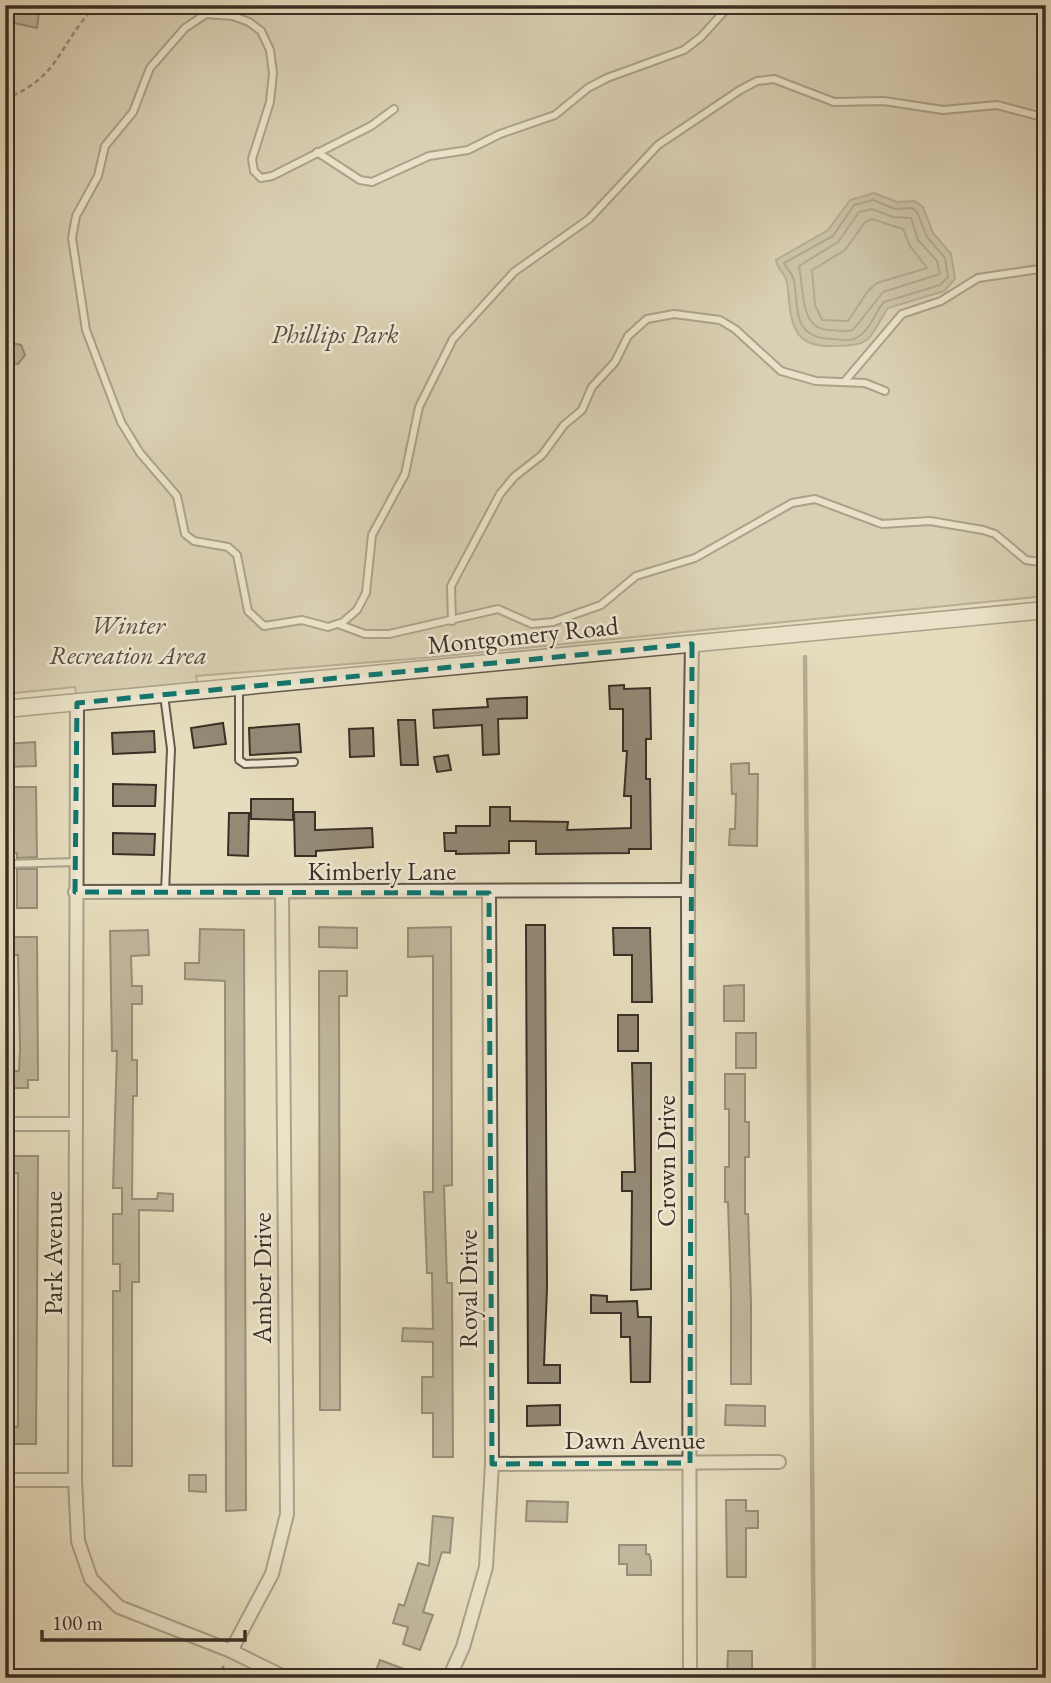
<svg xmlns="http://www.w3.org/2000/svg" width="1051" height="1683" viewBox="0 0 1051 1683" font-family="'EB Garamond',serif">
<rect width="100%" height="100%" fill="#e6ddbe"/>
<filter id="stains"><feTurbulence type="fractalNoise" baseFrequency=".00286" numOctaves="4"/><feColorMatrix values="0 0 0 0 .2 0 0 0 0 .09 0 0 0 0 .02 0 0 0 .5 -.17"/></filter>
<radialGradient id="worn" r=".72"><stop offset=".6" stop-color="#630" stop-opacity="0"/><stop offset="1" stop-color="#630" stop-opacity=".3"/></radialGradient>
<polygon fill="#c9bfa4" stroke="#827765" stroke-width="2" points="5,5 1046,5 1046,596 424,658 196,676 198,686 77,703 75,687 5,694"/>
<path fill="#aca28a" stroke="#7e7462" stroke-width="2" d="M874,193L897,202L914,201L923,207L933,233L951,254L955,279L944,291L888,308C866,342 873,346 830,346C820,346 808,345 800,336C788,321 790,301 787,283C786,273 777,270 776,260L828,230L850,200Z"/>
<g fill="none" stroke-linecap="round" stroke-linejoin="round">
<g stroke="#736858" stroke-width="2">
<path d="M873,200L895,209L912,208L917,212L927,237L945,258L948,277L940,285L884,302C876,311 872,325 863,333C853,343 845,340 833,339C793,338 799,313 794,281C793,274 787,269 784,263L833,236L854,205Z"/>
<path d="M872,209L893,217L911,218L918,240L937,261L940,274L883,292L853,330C845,333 839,330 831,330C799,331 804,289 799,266L838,242L859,212Z"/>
<polygon points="872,219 903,229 910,246 927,268 877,283 868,291 848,321 822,320 815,305 812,270 845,250 865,222"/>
</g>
<polyline stroke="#7e7462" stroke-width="4.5" points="805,657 814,1678"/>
</g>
<g fill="#938975" stroke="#3a2f26" stroke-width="2">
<polygon points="5,5 40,5 37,28 5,21"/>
<polygon points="10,343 21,345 25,355 18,364 7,362 5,358 5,349"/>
<polygon points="624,685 624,689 650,688 651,739 646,739 646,779 650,779 651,849 629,849 629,853 536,854 536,841 509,841 509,853 456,854 456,851 445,851 444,833 456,833 456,826 490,826 490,807 510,807 510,821 568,822 567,830 631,828 631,796 624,796 627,751 623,751 623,709 610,709 609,686"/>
<polygon points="527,697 527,718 498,719 499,754 483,755 482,725 434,728 433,710 488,707 487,699"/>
<polygon points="398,720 415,720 418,765 401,765"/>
<polygon points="223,723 226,744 194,748 191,728"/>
<polygon points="299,724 301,752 250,755 249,728"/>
<polygon points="373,728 374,756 350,757 349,729"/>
<polygon points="154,731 155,752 113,754 112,733"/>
<polygon points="35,742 36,766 5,767 5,744"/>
<polygon points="448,755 451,770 437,772 434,757"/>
<polygon points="749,763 749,774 758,774 757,846 729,845 730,829 735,829 736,794 732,794 731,764"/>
<polygon points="113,784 156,785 155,806 113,806"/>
<polygon points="5,787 36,787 37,857 17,858 17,853 5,853"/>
<polygon points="251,799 293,799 293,820 251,819"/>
<polygon points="294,812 315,812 315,830 372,828 373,847 316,851 316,856 295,856"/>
<polygon points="229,813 249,813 248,856 228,855"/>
<polygon points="113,833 155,834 154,855 113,854"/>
<rect x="17" y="869" width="20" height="39"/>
<polygon points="526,925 545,925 547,1288 544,1365 560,1365 560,1383 528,1383"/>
<polygon points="319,927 357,928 357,948 319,947"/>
<polygon points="451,927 452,1185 444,1186 447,1283 452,1283 453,1457 433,1457 433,1413 422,1413 422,1377 433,1377 433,1342 402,1341 403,1328 433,1329 432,1273 427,1273 424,1192 433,1192 433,956 408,957 408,928"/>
<polygon points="613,928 650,928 652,1002 632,1002 632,955 614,955"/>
<polygon points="200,929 244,930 246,1510 226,1511 225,981 185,979 185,963 199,963"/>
<polygon points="148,930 149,955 131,956 132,986 142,986 142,1004 132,1004 132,1060 137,1060 137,1096 133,1096 132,1199 157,1199 158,1193 173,1194 173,1211 139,1210 139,1282 132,1282 132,1466 113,1466 113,1291 120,1291 120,1264 113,1264 113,1214 122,1214 122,1188 113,1188 117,1051 112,1051 110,931"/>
<polygon points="5,937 37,937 38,1080 28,1080 28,1088 5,1088 5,1071 19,1071 20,1048 18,955 5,955"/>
<polygon points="319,971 347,971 347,996 339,996 340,1410 320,1410"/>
<polygon points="744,985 744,1021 724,1021 724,986"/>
<rect x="618" y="1015" width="20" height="36"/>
<rect x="736" y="1033" width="20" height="35"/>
<polygon points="632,1063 651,1063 651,1289 631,1290 632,1191 622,1191 622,1172 635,1172"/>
<polygon points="725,1074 745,1074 745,1122 749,1122 749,1157 745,1157 745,1214 748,1214 751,1303 751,1384 731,1384 731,1293 728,1202 725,1202 725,1167 729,1167 729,1109 725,1109"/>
<polygon points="5,1156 38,1156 36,1444 9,1444 9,1426 18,1427 18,1173 5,1173"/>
<polygon points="591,1295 607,1296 607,1302 637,1301 638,1317 651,1317 650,1382 631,1382 630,1337 621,1337 621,1313 591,1313"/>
<polygon points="560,1405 560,1425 527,1426 527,1406"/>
<polygon points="726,1405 765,1406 765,1426 725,1425"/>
<polygon points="189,1475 206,1475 206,1492 189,1491"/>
<polygon points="726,1500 746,1500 746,1511 758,1511 758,1528 746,1528 746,1577 727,1577"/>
<polygon points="527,1501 568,1502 567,1522 526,1521"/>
<polygon points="433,1516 453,1518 450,1553 442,1552 423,1612 433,1615 420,1650 403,1644 408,1627 393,1623 399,1604 404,1606 418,1563 429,1566"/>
<polygon points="619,1545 646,1545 646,1554 649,1554 651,1561 651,1575 627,1575 627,1564 619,1564"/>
<polygon points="728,1651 752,1651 752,1677 727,1676"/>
<polygon points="380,1660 425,1677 424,1678 373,1678"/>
</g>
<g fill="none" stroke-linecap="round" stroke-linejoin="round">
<g stroke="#655a4c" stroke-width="10">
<g id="service">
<polyline points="394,109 371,126 272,176 261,178 254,171 252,159 270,102 273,73 270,50 261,31 249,22 233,16 206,14 185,28 150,68 133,112 105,146 98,176 76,216 72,238 86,330 121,422 140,453 177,496 185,534 194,541 228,547 237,555 248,611 264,626 302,620 328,627 343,622 357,610 366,593 372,535 405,474 419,407 453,339 514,272 589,219 658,145 740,90 757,81 774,79 834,102 884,101 943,110 997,105 1046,118"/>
<polyline points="317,152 360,180 372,182 429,156 468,150 500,134 555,115 588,88 607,78 684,50 701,37 730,5"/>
<polyline points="845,381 902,314 941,301 978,278 1046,268"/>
<polyline points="452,621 451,586 500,494 514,477 542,455 564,425 582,410 592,387 615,362 628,336 647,319 674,314 720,320 735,329 781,371 816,381 865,383 885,391"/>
<polyline points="338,624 365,634 389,634 498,609 532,624 553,622 601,605 636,576 695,558 792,503 815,499 882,524 930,521 983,530 995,534 1026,560 1046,563"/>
<polyline points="239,689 239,760 245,764 294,762"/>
<polyline points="164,695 171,749 165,892"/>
<polyline points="5,864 76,862"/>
</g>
</g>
<g stroke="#655a4c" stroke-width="16">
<g id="minor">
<polyline points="77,703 75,1480 78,1541 91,1579 119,1607 231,1651 286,1678"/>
<polyline points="75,892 688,890"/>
<polyline points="5,1124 76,1124"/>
<polyline points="492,1464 779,1462"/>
<polyline points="5,1480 75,1480"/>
<polyline points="231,1651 272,1574 287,1514 282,893"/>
<polyline points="449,1678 463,1647 486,1567 492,1464 489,893"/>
<polyline points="690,1678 688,890 692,644"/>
</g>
</g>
<g stroke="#655a4c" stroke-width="19">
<polyline id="tertiary" points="5,709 1046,610"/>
</g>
<g stroke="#3a2f26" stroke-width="2.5" stroke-dasharray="5 3.5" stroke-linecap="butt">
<path d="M5,99C63,76 58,42 97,5"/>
<polyline points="218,1678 225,1663"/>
</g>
<use href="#service" stroke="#efe9d5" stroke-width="6"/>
<use href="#minor" stroke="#efe9d5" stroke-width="12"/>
<use href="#tertiary" stroke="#efe9d5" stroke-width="16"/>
</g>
<path d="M0 0H1051V1683H0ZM692,644L690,1463L492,1464L489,893L75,892L77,703Z" fill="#e6ddbe" fill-opacity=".55" fill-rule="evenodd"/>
<path fill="none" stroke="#0f766e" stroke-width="5" stroke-dasharray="14 9" stroke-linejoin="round" d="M692,644L690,1463L492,1464L489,893L75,892L77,703Z"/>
<g text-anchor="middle" stroke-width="5" stroke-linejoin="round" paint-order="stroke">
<g font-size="26" font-style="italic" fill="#574c3f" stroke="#efe9d5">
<text x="335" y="343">Phillips Park</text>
<text x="128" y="634">Winter<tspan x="128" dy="30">Recreation Area</tspan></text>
</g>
<g font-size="26" fill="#3a2f26" stroke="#efe9d5">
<text transform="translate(523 635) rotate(-6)" y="9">Montgomery Road</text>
<text x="382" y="880">Kimberly Lane</text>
<text transform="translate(666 1161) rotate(-90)" y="9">Crown Drive</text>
<text transform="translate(53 1253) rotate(-90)" y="9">Park Avenue</text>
<text transform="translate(262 1278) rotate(-90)" y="9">Amber Drive</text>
<text transform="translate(468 1289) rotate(-90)" y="9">Royal Drive</text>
<text x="635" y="1449">Dawn Avenue</text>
</g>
</g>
<rect width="1051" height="1683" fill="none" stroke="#e6ddbe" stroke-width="28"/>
<rect x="7" y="7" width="1037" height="1669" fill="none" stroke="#3a2f26" stroke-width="3.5"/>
<rect x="14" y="14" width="1023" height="1655" fill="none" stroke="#3a2f26" stroke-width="2"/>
<path d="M42 1630v10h203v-10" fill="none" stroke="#3a2f26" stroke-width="3.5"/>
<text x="52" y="1630" font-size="21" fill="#3a2f26" stroke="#efe9d5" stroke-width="5" paint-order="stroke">100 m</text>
<rect width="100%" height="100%" filter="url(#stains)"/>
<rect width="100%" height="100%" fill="url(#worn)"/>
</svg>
